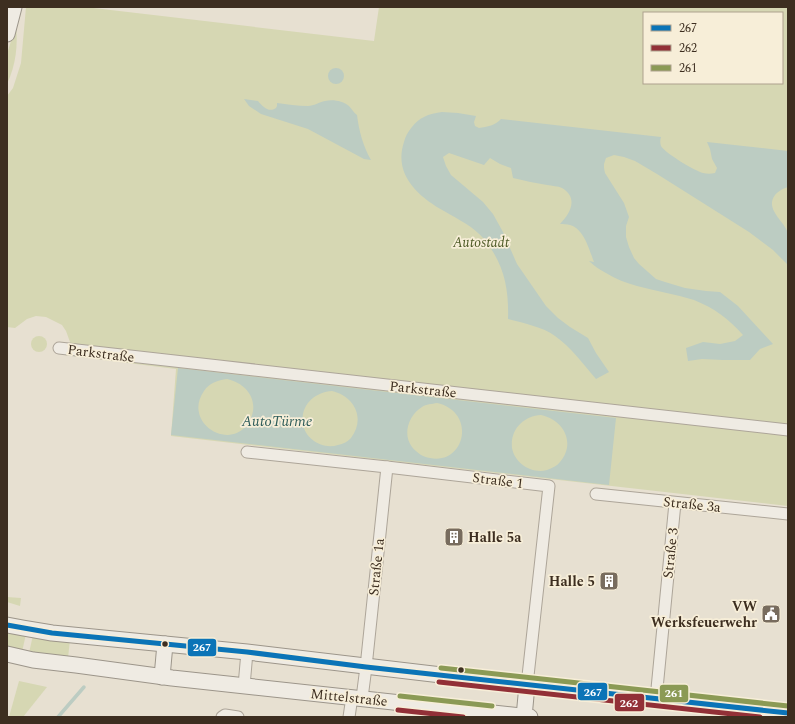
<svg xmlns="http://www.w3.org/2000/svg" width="795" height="724" viewBox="0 0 795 724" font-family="Spectral,serif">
<rect width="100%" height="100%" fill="#e7e0d1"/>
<g fill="#d6d7b3" fill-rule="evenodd">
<path d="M26,7H85L374,41L379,7H788V506L171,436L176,369L64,355L70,342L66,331L62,325L46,317L36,316L27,319L15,328L7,327V96L13,88L21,63ZM644,13H782V83H644Z"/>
<path d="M16,25C18,45 16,65 7,84V54Z"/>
<circle cx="39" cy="344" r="8"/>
<polygon points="7,597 21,598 20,606 7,602"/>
<polygon points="7,630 26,634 22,652 7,648"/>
<polygon points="33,635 70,640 68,658 29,653"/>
<polygon points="19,681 47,687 23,717 9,717"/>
</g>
<g fill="#bcccc2" fill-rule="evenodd">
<circle cx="336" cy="76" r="8"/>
<path d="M244,99L258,101C263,107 269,113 276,108L277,106V103C287,104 297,106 308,106C314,106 319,102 325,101C333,99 343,101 349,106C352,109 354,113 357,115C359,131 363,146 371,160L364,159L308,129L261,114L249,106Z"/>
<path d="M442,112L458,113L476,116L474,122L475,126L479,128C487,127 496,125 501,119L661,137C660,140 660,143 661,146C665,153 695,171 703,173C707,174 711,174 715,173L717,168L712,159L710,149L707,142L788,151V187C782,189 779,191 775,195C764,210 786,222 788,234C789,243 788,255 788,265L773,250L749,232L657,174L635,161L624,157L614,155L606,158L604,164V168L605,173L624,203L629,217L626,226V237L629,247L634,258L639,264L656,279L665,282L685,288L706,291L720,292L738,306L773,344L760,349L750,360H723L702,359L688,361L686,348L703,342L720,344L735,341L743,335C729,319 714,308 694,300C675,294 656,291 637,286C626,283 616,279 606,273C600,270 594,266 589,261L594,262C589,249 584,229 570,225C567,224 563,224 560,224C570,214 579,198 562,188C558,186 552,186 547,185C536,183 525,181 513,178L511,168L500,164L490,158L484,165L449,153L443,157L446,166L451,175L483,202L493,214L503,232L517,264L546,306L558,318L570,327L588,338L596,353L609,372L596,379C583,364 571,347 555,336C543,327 523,323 508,319C509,288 504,264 484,239C473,226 459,220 444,211C419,197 393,175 404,142C406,133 415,121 424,117C429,114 436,113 442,112Z"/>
<path d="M178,368L616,418L609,485L171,435ZM227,379C250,384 262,406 246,426C226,450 183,421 204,391C209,383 218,380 227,379ZM332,391C354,396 366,418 351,438C347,442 343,444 338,445C323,450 305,439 303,424C300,405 315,392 332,391ZM437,403C477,412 465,465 430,458C423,457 417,453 412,447C402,434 409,415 422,407C426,404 432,404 437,403ZM541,415C564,420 576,443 560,462C557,466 552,468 547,470C532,474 515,464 512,448C510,429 524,416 541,415Z"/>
</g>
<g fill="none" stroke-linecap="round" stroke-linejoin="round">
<polyline stroke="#bcccc2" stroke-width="3.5" points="58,717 84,687"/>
<g stroke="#ada599" stroke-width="13">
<g id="street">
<polyline points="59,348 219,366 788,430"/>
<polyline points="247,452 387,467 549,486 527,685"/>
<polyline points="596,494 788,514"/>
<polyline points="244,686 247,652"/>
<polyline points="362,698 366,667 387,467"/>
<polyline points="656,699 675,503"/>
<polyline points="222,717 225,715 238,717"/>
<polyline points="349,717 352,697"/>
</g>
</g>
<g stroke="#9c958a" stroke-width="17">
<g id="secondary">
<polyline points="7,34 14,7"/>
<polyline points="7,625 23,628 52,633 247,652 534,686"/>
<polyline points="7,654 33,660 76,665 172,678 530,717"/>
<polyline points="162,677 165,644"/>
<polyline points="552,688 788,713"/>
<polyline points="524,717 527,685"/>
</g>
</g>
<use href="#street" stroke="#efebe3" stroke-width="11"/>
<use href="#secondary" stroke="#efebe3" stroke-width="15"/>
<g stroke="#f7eed8" stroke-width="8">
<polyline id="bus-1" points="7,625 52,633 247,652 366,667 788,713"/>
</g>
<g stroke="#f7eed8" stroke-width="8">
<g id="bus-2">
<polyline points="439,682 760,717"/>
<polyline points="398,710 463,717"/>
</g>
</g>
<g stroke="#f7eed8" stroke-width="8">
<g id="bus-3">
<polyline points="441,668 788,706"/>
<polyline points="400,696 492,706"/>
</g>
</g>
<use href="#bus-1" stroke="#0b74b7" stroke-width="5"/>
<use href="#bus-2" stroke="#923037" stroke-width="5"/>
<use href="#bus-3" stroke="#8b9a55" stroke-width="5"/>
</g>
<defs>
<g id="building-square" transform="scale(1)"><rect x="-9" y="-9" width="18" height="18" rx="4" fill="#786c5e" stroke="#f7eed8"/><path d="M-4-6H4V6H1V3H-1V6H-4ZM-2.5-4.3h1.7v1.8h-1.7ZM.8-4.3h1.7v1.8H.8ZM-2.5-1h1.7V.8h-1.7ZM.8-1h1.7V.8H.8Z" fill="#fff"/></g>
<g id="civic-square" transform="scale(1)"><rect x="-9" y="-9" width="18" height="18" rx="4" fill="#786c5e" stroke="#f7eed8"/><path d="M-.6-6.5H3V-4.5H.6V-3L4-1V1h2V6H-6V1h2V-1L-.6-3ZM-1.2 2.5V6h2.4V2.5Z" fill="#fff"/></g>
</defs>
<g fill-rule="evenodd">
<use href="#building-square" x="454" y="537"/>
<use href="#building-square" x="609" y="581"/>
<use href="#civic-square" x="771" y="614"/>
</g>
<g fill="#3d2e20" stroke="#f7eed8" stroke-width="1.5">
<circle cx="165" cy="644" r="3.5"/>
<circle cx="461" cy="670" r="3.5"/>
</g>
<g text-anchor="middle" stroke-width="3.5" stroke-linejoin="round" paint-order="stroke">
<g font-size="14" font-style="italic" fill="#4d5a26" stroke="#f7eed8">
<text x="481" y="247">Autostadt</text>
</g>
<g font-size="14" fill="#3d2e20" stroke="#f7eed8">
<text transform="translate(101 353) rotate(7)" y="5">Parkstraße</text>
<text transform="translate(423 389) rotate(6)" y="5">Parkstraße</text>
<text transform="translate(498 480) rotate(7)" y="5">Straße 1</text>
<text transform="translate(692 504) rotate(6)" y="5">Straße 3a</text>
<text transform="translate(670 553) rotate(-84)" y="5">Straße 3</text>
<text transform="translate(376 567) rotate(-84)" y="5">Straße 1a</text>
<text transform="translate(349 697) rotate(6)" y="5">Mittelstraße</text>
</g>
<g font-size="14" font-weight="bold" fill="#3d2e20" stroke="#f7eed8" text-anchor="end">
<text x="468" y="542" text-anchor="start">Halle 5a</text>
<text x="595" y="586">Halle 5</text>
<text x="757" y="611">VW<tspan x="757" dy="16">Werksfeuerwehr</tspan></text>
</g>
<g font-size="15" font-style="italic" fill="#2f5d5a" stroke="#f7eed8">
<text x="277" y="426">AutoTürme</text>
</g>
</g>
<g stroke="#f7eed8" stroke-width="1.5">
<rect x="187" y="638" width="30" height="19" rx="4" fill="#0b74b7"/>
<rect x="577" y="682" width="31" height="19" rx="4" fill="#0b74b7"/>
<rect x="659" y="684" width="30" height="19" rx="4" fill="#8b9a55"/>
<rect x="614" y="693" width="31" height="19" rx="4" fill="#923037"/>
</g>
<g font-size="11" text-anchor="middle" font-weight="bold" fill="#fff">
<text x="202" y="651">267</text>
<text x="593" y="696">267</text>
<text x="674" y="697">261</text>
<text x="629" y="707">262</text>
</g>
<rect width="795" height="724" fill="none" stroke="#3d2e20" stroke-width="16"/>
<rect x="643" y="12" width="140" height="72" fill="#f7eed8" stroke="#ada18e"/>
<rect x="651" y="25" width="20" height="6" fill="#0b74b7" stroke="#ada18e"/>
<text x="679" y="32" font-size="12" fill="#3d2e20">267</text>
<rect x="651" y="45" width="20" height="6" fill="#923037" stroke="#ada18e"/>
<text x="679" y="52" font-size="12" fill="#3d2e20">262</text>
<rect x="651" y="65" width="20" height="6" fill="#8b9a55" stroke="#ada18e"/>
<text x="679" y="72" font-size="12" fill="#3d2e20">261</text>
</svg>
